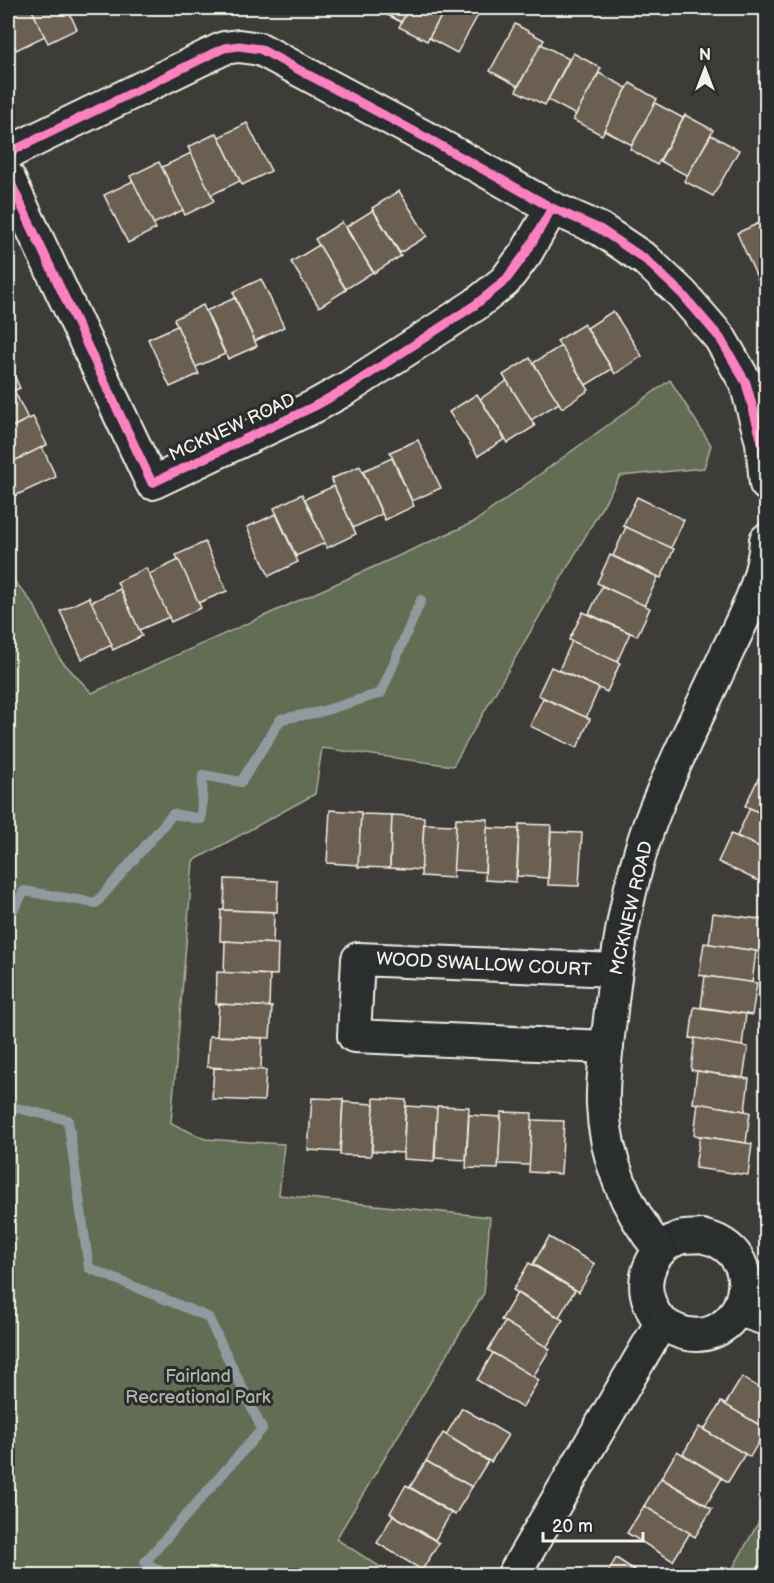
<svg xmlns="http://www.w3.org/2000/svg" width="774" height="1583" viewBox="0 0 774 1583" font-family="'Balsamiq Sans',sans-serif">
<rect width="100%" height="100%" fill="#3d3c38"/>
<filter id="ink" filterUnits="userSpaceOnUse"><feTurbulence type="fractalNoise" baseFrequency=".0167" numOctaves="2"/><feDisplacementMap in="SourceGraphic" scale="12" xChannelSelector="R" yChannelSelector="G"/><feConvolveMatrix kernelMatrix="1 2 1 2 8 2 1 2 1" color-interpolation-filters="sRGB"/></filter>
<g filter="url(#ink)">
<g fill="#636d53" stroke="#acaf9e" stroke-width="1.5">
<polygon points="670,380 711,445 704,468 620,476 453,766 322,748 315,794 193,861 171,1123 205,1139 284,1144 279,1195 490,1217 484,1293 336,1539 393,1575 8,1575 8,573 34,605 60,659 92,693 474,522"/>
<polygon points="766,1509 766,1575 729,1575"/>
</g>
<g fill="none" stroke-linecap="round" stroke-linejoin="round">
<g stroke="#8f9b9f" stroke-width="10">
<polyline points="8,919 24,891 96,903 173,814 201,819 203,775 241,782 281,719 320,712 381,693 421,600"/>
<polyline points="8,1106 68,1120 89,1268 208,1317 262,1429 145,1562 169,1576"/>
</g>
</g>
<g fill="#6a5f51" stroke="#f4f1e8" stroke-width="1.5">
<polygon points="8,8 31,8 45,36 16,50 8,33"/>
<polygon points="31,8 67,8 77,29 48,43"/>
<polygon points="374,8 409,8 401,22"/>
<polygon points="409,8 446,8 427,41 399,27"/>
<polygon points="446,8 482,8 457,53 429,38"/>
<polygon points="515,24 544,40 518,86 490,71"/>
<polygon points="541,44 569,59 545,105 516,91"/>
<polygon points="573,53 601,68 576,115 548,100"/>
<polygon points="599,73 627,88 602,135 573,120"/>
<polygon points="630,83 657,99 632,145 604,130"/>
<polygon points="655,103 683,118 657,165 630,149"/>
<polygon points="685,115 713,130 688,176 660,161"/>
<polygon points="247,123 271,171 242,185 219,137"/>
<polygon points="217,133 240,181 211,195 188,147"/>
<polygon points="711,135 739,150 713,196 684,181"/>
<polygon points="191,153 214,201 185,215 162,167"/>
<polygon points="159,162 183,210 153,224 130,176"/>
<polygon points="133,181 156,229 128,243 104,195"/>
<polygon points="399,191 427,236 400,253 372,208"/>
<polygon points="373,210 401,256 374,273 346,227"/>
<polygon points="766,220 766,278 759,282 737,233"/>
<polygon points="342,222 373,272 346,289 315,239"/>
<polygon points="319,245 346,290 319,307 291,262"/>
<polygon points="261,279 284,327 255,341 233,292"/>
<polygon points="235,298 257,346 228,359 206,311"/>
<polygon points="203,305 225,354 196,367 174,319"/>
<polygon points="613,311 642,356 615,374 587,328"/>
<polygon points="584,324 612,369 586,385 557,341"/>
<polygon points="177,326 199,374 170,387 148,339"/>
<polygon points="561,346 589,390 562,408 533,363"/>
<polygon points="530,358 559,403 531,420 503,375"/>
<polygon points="8,362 20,388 8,393"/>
<polygon points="507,381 535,426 508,443 480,399"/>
<polygon points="14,390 28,419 8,429 8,393"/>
<polygon points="477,394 505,439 478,456 449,412"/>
<polygon points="33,417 47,445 8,464 8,429"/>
<polygon points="418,440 441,488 412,501 390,452"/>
<polygon points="42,447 56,477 8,499 8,464"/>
<polygon points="392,458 414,506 385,520 363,471"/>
<polygon points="360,466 382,514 353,528 331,479"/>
<polygon points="334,486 356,534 327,548 305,499"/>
<polygon points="302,494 325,543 296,556 274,508"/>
<polygon points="637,497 684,520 671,548 623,526"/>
<polygon points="276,514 298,562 269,576 247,527"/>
<polygon points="626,527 674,549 661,578 613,556"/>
<polygon points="205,542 227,591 198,603 176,555"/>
<polygon points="610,555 658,577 644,606 597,583"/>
<polygon points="179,560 201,608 171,622 149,574"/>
<polygon points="146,568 169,617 139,630 117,582"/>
<polygon points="602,586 650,608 637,636 589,614"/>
<polygon points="120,589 142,636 113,650 91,602"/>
<polygon points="89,597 112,645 82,659 60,611"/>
<polygon points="583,612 630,633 617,662 569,640"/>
<polygon points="572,641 620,663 607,692 559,670"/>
<polygon points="551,667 599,688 586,718 538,695"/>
<polygon points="543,698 590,719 577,748 530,726"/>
<polygon points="759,777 766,781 766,816 745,806"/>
<polygon points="750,808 766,816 766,850 737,836"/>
<polygon points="330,810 361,812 359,865 327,863"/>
<polygon points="361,814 392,815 390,868 358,867"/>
<polygon points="392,815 424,817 422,870 390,868"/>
<polygon points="456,818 488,819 485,872 453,870"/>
<polygon points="424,824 456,825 453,878 421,876"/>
<polygon points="519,824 551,825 548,878 517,876"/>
<polygon points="487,828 519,829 516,882 485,880"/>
<polygon points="551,832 582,833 579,886 548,885"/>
<polygon points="731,834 766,850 765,884 718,862"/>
<polygon points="225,879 278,881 277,912 224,910"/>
<polygon points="221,910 274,912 273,944 220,941"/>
<polygon points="713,913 766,920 761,952 709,944"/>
<polygon points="225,941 278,944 277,975 224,973"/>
<polygon points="704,943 756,951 752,983 699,975"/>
<polygon points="217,972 270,975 269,1007 216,1004"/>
<polygon points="705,976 757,983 752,1015 701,1007"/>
<polygon points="219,1004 272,1007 270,1038 217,1036"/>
<polygon points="694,1007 746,1014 742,1046 690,1038"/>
<polygon points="209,1036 262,1038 261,1070 207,1067"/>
<polygon points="695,1038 748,1047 743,1078 691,1070"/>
<polygon points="214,1068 266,1070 264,1101 212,1099"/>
<polygon points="697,1071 749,1079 745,1111 693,1103"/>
<polygon points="312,1098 343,1099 340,1152 308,1150"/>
<polygon points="374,1098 406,1100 403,1153 372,1151"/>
<polygon points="343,1102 374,1104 371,1156 340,1155"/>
<polygon points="698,1103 750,1112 746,1143 694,1135"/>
<polygon points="406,1106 437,1108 434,1161 403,1159"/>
<polygon points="437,1106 469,1107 466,1160 435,1158"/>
<polygon points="501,1112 532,1113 530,1165 498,1164"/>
<polygon points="469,1115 501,1117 498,1169 466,1168"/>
<polygon points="532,1120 564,1121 561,1174 529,1172"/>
<polygon points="700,1136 752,1144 748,1175 695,1168"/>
<polygon points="549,1237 595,1264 579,1292 533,1264"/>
<polygon points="529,1263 575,1290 559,1317 513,1290"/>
<polygon points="517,1293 563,1320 546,1348 501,1320"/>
<polygon points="505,1322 550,1349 533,1377 488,1350"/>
<polygon points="493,1353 539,1380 522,1408 477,1380"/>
<polygon points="742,1377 766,1392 766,1429 725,1405"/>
<polygon points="721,1402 766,1429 750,1457 704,1430"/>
<polygon points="462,1408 508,1435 491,1462 446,1435"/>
<polygon points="699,1427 745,1454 728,1482 683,1454"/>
<polygon points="443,1433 488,1461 472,1487 426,1461"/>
<polygon points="677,1451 722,1478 706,1505 661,1478"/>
<polygon points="426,1461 472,1487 455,1515 410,1487"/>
<polygon points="661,1478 712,1509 695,1537 644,1506"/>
<polygon points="406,1485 451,1513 435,1540 390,1513"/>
<polygon points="644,1506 690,1533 673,1561 627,1533"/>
<polygon points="393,1515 439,1543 422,1570 377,1543"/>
<polygon points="616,1558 644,1576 606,1576"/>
</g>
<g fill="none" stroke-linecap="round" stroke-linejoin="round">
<g stroke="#f4f1e8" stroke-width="36">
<g id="minor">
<polyline points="8,153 224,48 239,46 260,49 434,142 552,208 600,229 646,260 682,294 720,338 746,383 762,442 766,484"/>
<polyline points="8,177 152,483 315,406 349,387 475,305 505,281 526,253 552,208"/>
<polyline points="607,1047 354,1036 358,959 615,970"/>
<path d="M702,1236C707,1238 714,1239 719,1242C772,1270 734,1356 675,1330C660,1323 654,1316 649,1301C640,1276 654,1247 679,1238C686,1236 695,1237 702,1236Z"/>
<path d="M660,1250C626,1210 605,1157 603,1105C602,1076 607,1047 610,1019C618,945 630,867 660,798C681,749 705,700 728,650C745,615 764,580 766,540"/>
<polyline points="739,1310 766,1319"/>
<polyline points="513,1576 661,1323"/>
</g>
</g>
<use href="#minor" stroke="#2a2d2e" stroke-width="32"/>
<g stroke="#2a2d2e" stroke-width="13">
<g id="cycleway">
<polyline points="8,153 224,48 239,46 260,49 434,142 552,208 600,229 646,260 682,294 720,338 746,383 762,442 766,484"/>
<polyline points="8,177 152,483 315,406 349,387 475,305 505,281 526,253 552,208"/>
</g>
</g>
<use href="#cycleway" stroke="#ff80c0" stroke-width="9"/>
</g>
</g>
<g text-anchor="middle" stroke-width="6" stroke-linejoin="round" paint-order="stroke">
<g font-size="18" fill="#f4f1e8" stroke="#2a2d2e">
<text transform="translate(232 427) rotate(-25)" y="6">MCKNEW ROAD</text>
<text transform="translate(631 908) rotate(-77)" y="6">MCKNEW ROAD</text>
<text transform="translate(484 964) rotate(3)" y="6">WOOD SWALLOW COURT</text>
</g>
<g font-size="18" fill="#b3b6a5" stroke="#2a2d2e">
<text x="198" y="1382">Fairland<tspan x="198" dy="21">Recreational Park</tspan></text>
</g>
</g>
<rect width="774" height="1583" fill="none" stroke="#2a2d2e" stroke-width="30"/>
<rect x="15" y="15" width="744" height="1553" fill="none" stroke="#f4f1e8" stroke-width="2" filter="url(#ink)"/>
<g transform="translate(705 69)" stroke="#2a2d2e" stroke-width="4.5" paint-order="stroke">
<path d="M0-4.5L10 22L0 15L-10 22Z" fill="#f4f1e8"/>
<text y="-9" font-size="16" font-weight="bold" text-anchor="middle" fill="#f4f1e8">N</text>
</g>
<path d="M543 1532v9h100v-9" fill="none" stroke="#f4f1e8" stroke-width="3"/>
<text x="552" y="1532" font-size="18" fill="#f4f1e8" stroke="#2a2d2e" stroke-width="4.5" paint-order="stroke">20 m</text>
</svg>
